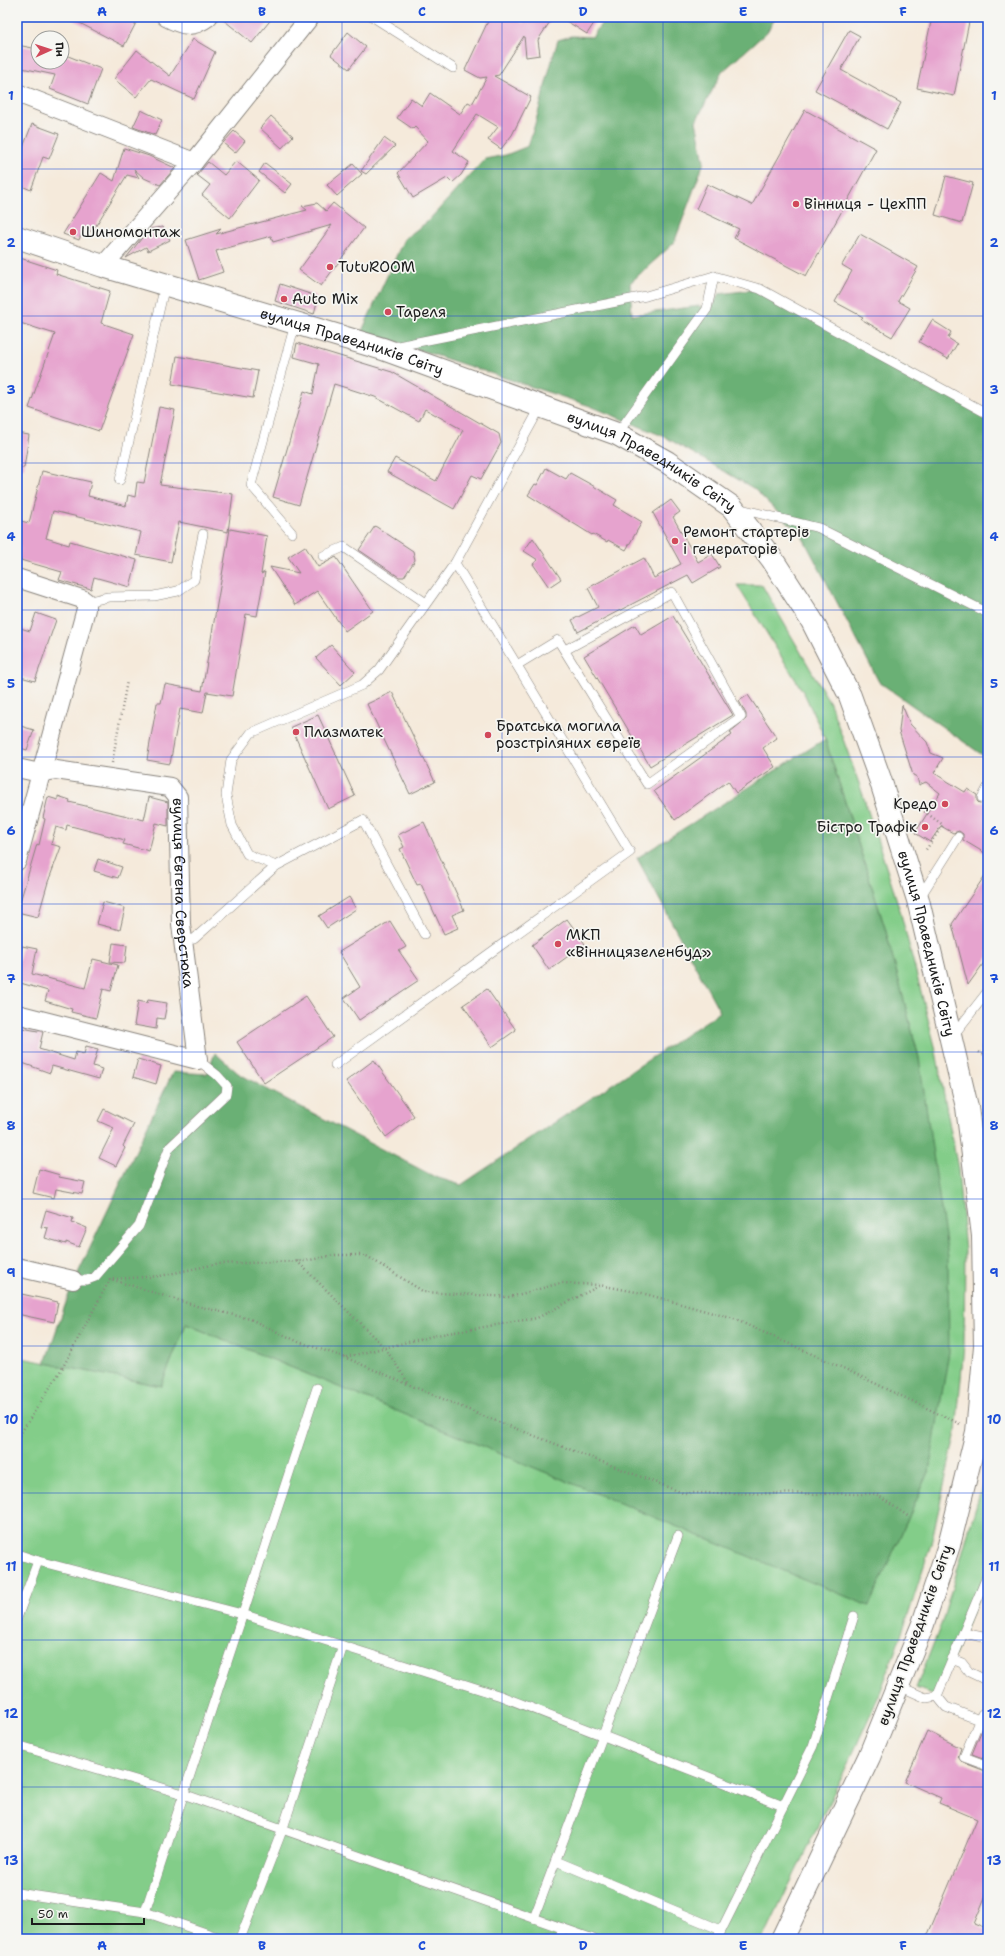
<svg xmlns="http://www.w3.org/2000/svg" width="1005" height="1956" viewBox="0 0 1005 1956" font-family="'Shantell Sans',sans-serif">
<rect width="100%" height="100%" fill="#f6f6f2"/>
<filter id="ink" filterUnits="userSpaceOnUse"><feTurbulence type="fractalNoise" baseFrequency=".025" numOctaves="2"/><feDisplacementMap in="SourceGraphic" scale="8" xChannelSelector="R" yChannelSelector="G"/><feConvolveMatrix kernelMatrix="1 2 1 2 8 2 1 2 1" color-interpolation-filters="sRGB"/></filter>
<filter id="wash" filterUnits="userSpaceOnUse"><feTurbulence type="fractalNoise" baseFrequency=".012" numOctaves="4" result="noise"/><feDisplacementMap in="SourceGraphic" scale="16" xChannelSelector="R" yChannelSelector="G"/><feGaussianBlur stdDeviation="0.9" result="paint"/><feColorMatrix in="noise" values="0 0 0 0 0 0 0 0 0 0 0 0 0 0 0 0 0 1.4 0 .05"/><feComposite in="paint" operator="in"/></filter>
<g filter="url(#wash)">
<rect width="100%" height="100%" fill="#f5eadb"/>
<g fill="#83cd89" stroke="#507452">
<polygon points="737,585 762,585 830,703 860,786 900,910 935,1046 947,1111 958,1169 965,1251 964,1346 956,1432 931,1544 907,1619 880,1693 854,1751 768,1929 762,1939 17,1939 17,1357 161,1386 186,1324 869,1605 929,1472 919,1058 885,928 825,739 805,695"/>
<polygon points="988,1465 988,1574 937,1696 916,1688 942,1622"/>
</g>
<g fill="#6ab075" stroke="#436648">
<path d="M606,17H776L767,32L722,72L696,121L704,162L674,243L630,283L632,315L699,306L710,311L719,294L760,289L988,414V759L879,682L802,536L753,488L665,437L590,406L362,331L404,239L427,222L485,159L506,155L528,146C540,111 547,75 558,40L572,36L592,37Z"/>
<polygon points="825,739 885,928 919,1058 948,1257 949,1352 929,1472 869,1606 186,1324 161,1386 45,1363 71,1288 173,1072 207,1074 215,1053 238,1073 261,1086 435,1177 461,1185 720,1012 637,858"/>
<polygon points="988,1038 988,1088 982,1048"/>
</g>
<g id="blocks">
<g fill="#e6a3ce">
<polygon points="68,17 129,17 137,21 124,46"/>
<polygon points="220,17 273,17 252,43"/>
<polygon points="490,17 511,17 523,23 528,17 553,17 538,40 540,55 526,57 524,36 499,75 494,76 531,97 512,135 501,149 488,140 498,127 477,114 453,151 469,162 461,175 452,183 447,178 413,198 398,173 428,141 415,127 413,129 397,118 411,98 422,106 430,93 460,114 468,102 472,104 487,77 480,78 465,70"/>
<polygon points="560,17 598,17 587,34"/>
<polygon points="932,17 970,17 954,96 917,88"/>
<polygon points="849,30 860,36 841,70 901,103 887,129 815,90"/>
<polygon points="348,32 366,47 349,69 331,55"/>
<polygon points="193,39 215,52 194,99 151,79 136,97 114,79 137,50 170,76"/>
<polygon points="17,45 38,49 38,62 62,62 63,54 101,69 88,104 50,89 55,75 17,67"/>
<polygon points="141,110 162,120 155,135 133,127"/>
<polygon points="805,110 876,149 806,276 734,238 739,229 696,209 707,184 752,205"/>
<polygon points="271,116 293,136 282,148 260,128"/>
<polygon points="32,124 59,134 49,159 43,157 31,190 17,184 17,163"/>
<polygon points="234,131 245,141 235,153 223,143"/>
<polygon points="384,138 395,146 366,174 361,171"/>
<polygon points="124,148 149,156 175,168 160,185 144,178 134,169 139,178 127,175 92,232 84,227 79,240 63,234 101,173 114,181"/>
<polygon points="236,161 259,180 230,218 202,195 210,185 197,175 208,162 224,175"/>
<polygon points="265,163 292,184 285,193 259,172"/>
<polygon points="353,164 362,174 337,196 327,185"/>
<polygon points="946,176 973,183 962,223 935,215"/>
<polygon points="317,203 326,211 333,203 364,228 321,286 299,270 332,225 273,242 271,236 216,251 223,272 199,280 186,240 221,229 216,234 307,210 302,206"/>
<polygon points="163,227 170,240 148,251 146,247 126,258 149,229"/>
<polygon points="860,234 918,267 898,301 910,308 892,337 861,319 863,317 835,302 852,271 842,265"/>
<polygon points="17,257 57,270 56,274 110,291 101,323 134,334 99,431 29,408 55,334 17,322"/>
<polygon points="280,284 316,296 317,302 314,314 275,301"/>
<polygon points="932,320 951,332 948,338 957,344 948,359 919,342"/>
<polygon points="297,343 392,372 499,434 501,443 481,479 472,475 454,509 387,472 395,458 436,481 463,430 425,409 419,421 375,397 334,384 299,505 273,497 304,391 313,394 319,364 294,357"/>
<polygon points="177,356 258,371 253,398 172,384"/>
<polygon points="159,407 175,410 160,485 233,494 228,532 179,522 171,562 136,555 141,532 53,511 46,538 69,545 70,541 137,560 130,587 94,577 91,589 59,580 62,572 17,559 17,520 29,523 42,471 91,482 88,496 126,506 128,495 135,497 137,482 144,483"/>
<polygon points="17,433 29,435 24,468 17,468"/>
<polygon points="546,468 566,479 570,473 590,484 617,500 614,505 642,522 626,550 608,540 607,542 593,534 592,535 528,495 535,484 537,485"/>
<polygon points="671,500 680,512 673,517 698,562 712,554 720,567 693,583 688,575 578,632 572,620 598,607 588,588 644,558 654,578 681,564 653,513"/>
<polygon points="375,526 413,551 415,560 404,577 399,577 359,550"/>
<polygon points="230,529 267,536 261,574 265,572 257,616 246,614 232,696 207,692 203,713 180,709 170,764 147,760 157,703 161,703 165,684 202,691"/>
<polygon points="533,538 561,579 549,587 533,564 538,560 524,551"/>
<polygon points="305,546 318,567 336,557 373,611 345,631 317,591 295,605 270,567 299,573 288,557"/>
<polygon points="36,613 56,620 35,681 17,676 17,627 30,631"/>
<polygon points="673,616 733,715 650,766 584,656 635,625 641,635"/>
<polygon points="331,645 355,672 341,685 316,658"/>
<polygon points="392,692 435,782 410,794 367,704"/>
<polygon points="748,695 777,738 763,748 775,767 736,793 728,781 675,820 654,791 732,735 730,732 746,719 746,714 739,701"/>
<polygon points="902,705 910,724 927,742 931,753 943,758 934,773 965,792 967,789 977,795 977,801 979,803 988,802 988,855 963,840 963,834 959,831 953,833 941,826 930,842 915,833 940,793 926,782 919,785 917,777 913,775 899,731"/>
<polygon points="318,715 355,796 328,809 291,727"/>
<polygon points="17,725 34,730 27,750 17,747"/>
<polygon points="58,796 70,800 69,802 144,820 149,797 168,802 168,826 156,823 149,851 123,844 125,840 67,825 66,830 56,827 51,844 61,847 48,882 38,917 17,912 37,844 39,845 45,819 43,818 48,797 58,800"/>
<polygon points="424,822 464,910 452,915 458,928 444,934 421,884 417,885 400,849 404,847 398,835"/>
<polygon points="98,859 122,867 118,878 94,871"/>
<polygon points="988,871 988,957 968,985 952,924"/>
<polygon points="349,897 356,909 327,928 319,916"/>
<polygon points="103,902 125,908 120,930 97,924"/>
<polygon points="567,919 585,944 549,970 532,945"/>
<polygon points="390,921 406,947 399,951 419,980 359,1020 344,998 360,987 339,952"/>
<polygon points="113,943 127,945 125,963 110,962"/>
<polygon points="22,946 37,949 32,974 85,988 93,959 118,965 111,991 103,989 96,1018 71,1012 72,1009 45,1001 48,991 17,982 17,969"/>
<polygon points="487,989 516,1030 492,1047 463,1005"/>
<polygon points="306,996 333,1037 264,1083 237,1042"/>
<polygon points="148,1000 167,1003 164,1019 157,1018 156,1029 134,1025 138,1001 147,1003"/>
<polygon points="17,1027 43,1032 39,1049 74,1060 76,1052 84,1054 86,1046 98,1049 93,1066 102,1069 99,1079 52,1066 50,1073 17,1061"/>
<polygon points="138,1059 161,1066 156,1084 133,1077"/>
<polygon points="374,1060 414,1116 386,1137 346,1081"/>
<polygon points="104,1109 134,1124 123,1146 125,1148 116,1166 99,1158 114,1128 98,1121"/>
<polygon points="39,1169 60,1175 59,1177 85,1182 82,1194 56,1189 54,1198 33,1193"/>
<polygon points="46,1210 73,1218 72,1222 87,1228 79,1247 66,1242 66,1244 45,1238 48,1228 41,1227"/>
<polygon points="17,1293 58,1302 54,1322 17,1314"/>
<polygon points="985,1722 988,1723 988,1760 972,1754"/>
<polygon points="927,1731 961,1748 958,1757 962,1762 988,1772 988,1890 974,1924 988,1930 988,1939 926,1939 977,1819 939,1803 941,1798 905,1782"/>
</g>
</g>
</g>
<g filter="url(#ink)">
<use href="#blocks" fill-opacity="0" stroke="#88837c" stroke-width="1"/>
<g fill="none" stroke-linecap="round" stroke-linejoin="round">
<g stroke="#88837c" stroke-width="10">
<g id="lane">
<polyline points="373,17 453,68"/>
<polyline points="393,347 646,296 714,276 760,289 988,414"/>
<polyline points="617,434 707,309 714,276"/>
<polyline points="120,480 165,285"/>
<polyline points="737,508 819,528 988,613"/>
<polyline points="292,533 251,485 295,324"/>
<polyline points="323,556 344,547 426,603"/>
<polyline points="86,602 108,597 154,596 178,591 194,580 203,534"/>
<polyline points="517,665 558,640 647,784 741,717 672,592 565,650"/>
<polyline points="982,798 988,787"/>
<polyline points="276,866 247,854 232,825 226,795 231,760 251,733 362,685 379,670 455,563 541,406"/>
<polyline points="920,897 958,837"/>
<polyline points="183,940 194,939 276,866 363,820 424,934"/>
<polyline points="952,1037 988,991"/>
<polyline points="335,1065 630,852 455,563"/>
<polyline points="73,1280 87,1280 95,1277 139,1226 169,1148 226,1094 227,1086 217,1075 198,1060"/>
<polyline points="17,1554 38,1561 242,1614 501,1696 783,1806"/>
<polyline points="17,1618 38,1561"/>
<polyline points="963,1633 988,1638"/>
<polyline points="952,1659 962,1663 969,1672 988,1681"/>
<polyline points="899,1686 926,1698 937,1696 988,1574"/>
<polyline points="937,1696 946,1707 979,1720"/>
<polyline points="988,1717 982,1714 964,1757 988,1766"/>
<polyline points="17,1745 183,1794 593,1939"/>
<polyline points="556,1861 721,1930"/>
<polyline points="17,1893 145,1912 223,1939"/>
<polyline points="145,1912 317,1388"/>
<polyline points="534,1918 678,1536"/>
<polyline points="240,1939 283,1828 343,1646"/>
<polyline points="559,1939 563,1928"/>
<polyline points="717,1939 813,1746 854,1616"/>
</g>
</g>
<g stroke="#88837c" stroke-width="20">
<g id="street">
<path d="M166,17C183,26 192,29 208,17"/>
<polyline points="17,93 194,162"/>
<polyline points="103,266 194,162 310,17"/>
<polyline points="17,578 82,599 86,602 86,609 17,861"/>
<path id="s1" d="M17,768L40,773L56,770L170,787L178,797L181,924L198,1060L17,1014"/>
<polyline points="17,1267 73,1280"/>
</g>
</g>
<g stroke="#88837c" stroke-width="24">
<g id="secondary">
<path id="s2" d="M17,237L103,266L383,349L617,434L667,462L732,507L772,559L812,621L850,696L880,779L918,900L967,1107L983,1236L985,1346L977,1432L949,1545L923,1624L869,1757L782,1939"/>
</g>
</g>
<g stroke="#88837c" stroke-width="2.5" stroke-dasharray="1 3" stroke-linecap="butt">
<polyline points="112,763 127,681"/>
<polyline points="921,809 943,825 925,851"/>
<polyline points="979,1052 988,1057"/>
<polyline points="297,1261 385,1348 409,1384"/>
<polyline points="113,1279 160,1276 216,1264 305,1261 335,1255 365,1255 424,1292 510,1297 561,1283 599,1285 642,1293 734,1319 843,1368 960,1424"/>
<polyline points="346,1357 437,1335 537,1318 599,1286"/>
<polyline points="17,1439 63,1367 110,1279 197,1306 250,1319 299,1342 344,1357 483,1416 683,1493 876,1494 909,1517"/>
</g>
<use href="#lane" stroke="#fff" stroke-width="9"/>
<use href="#street" stroke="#fff" stroke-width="18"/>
<use href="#secondary" stroke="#fff" stroke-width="22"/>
</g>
</g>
<path fill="none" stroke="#1d4ed8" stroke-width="1" stroke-opacity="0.55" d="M182,17V1939M342,17V1939M502,17V1939M663,17V1939M823,17V1939M17,169H988M17,316H988M17,463H988M17,610H988M17,757H988M17,904H988M17,1052H988M17,1199H988M17,1346H988M17,1493H988M17,1640H988M17,1787H988"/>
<g fill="#d1495b" stroke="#f6f6f2" stroke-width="1.5">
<circle cx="796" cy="204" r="4"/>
<circle cx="73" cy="232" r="4"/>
<circle cx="330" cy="267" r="4"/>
<circle cx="284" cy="299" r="4"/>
<circle cx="388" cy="312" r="4"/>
<circle cx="675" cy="541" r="4"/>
<circle cx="296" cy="732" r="4"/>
<circle cx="488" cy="735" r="4"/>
<circle cx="945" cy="804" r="4"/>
<circle cx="925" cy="827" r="4"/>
<circle cx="558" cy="944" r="4"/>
</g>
<g text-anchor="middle" stroke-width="3.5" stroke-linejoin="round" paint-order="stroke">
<g font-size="15" fill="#1c1c1c" stroke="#f6f6f2" text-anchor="start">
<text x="804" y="209">Вінниця - ЦехПП</text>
<text x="81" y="237">Шиномонтаж</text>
<text x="338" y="272">TutuROOM</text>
<text x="292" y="304">Auto Mix</text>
<text x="396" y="317">Тареля</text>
<text x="683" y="537">Ремонт стартерів<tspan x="683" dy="17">і генераторів</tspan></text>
<text x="496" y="731">Братська могила<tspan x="496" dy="17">розстріляних євреїв</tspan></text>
<text x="304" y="737">Плазматек</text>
<text x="937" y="809" text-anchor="end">Кредо</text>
<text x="917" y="832" text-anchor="end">Бістро Трафік</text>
<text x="566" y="940">МКП<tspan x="566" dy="17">«Вінницязеленбуд»</tspan></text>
</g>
<g font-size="15" fill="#1c1c1c" stroke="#f6f6f2">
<text dy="5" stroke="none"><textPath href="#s2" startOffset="351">вулиця Праведників Світу</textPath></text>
<text dy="5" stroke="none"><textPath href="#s2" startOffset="675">вулиця Праведників Світу</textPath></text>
<text dy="5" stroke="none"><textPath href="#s1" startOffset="264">вулиця Євгена Сверстюка</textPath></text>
<text dy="5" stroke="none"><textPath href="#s2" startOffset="1251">вулиця Праведників Світу</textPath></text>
<text transform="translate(915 1635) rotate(-70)" y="5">вулиця Праведників Світу</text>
</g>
</g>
<rect width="1005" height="1956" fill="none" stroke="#f6f6f2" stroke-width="44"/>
<g transform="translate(50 50) rotate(87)"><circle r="19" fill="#f6f6f2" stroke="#9f9f9c"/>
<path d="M0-3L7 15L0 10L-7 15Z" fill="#d1495b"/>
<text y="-6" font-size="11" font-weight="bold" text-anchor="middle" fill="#1c1c1c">Пн</text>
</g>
<path d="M32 1918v6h112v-6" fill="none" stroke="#1c1c1c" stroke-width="2"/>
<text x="38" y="1918" font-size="12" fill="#1c1c1c" stroke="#f6f6f2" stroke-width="3" paint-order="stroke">50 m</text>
<rect x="22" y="22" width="961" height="1912" fill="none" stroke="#1d4ed8" stroke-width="1.5"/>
<g font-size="13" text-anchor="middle" font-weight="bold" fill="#1d4ed8">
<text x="102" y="16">A</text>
<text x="262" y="16">B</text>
<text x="422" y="16">C</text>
<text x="583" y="16">D</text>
<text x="743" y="16">E</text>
<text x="903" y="16">F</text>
<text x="11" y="100">1</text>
<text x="994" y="100">1</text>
<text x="11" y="247">2</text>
<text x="994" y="247">2</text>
<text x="11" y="394">3</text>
<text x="994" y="394">3</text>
<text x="11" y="541">4</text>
<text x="994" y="541">4</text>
<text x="11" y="688">5</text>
<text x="994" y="688">5</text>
<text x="11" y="835">6</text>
<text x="994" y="835">6</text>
<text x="11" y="983">7</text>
<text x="994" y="983">7</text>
<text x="11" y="1130">8</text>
<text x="994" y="1130">8</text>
<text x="11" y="1277">9</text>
<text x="994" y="1277">9</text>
<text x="11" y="1424">10</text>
<text x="994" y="1424">10</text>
<text x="11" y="1571">11</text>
<text x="994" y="1571">11</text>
<text x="11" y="1718">12</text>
<text x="994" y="1718">12</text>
<text x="11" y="1865">13</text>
<text x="994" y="1865">13</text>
<text x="102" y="1950">A</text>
<text x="262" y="1950">B</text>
<text x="422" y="1950">C</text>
<text x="583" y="1950">D</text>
<text x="743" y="1950">E</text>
<text x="903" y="1950">F</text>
</g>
</svg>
